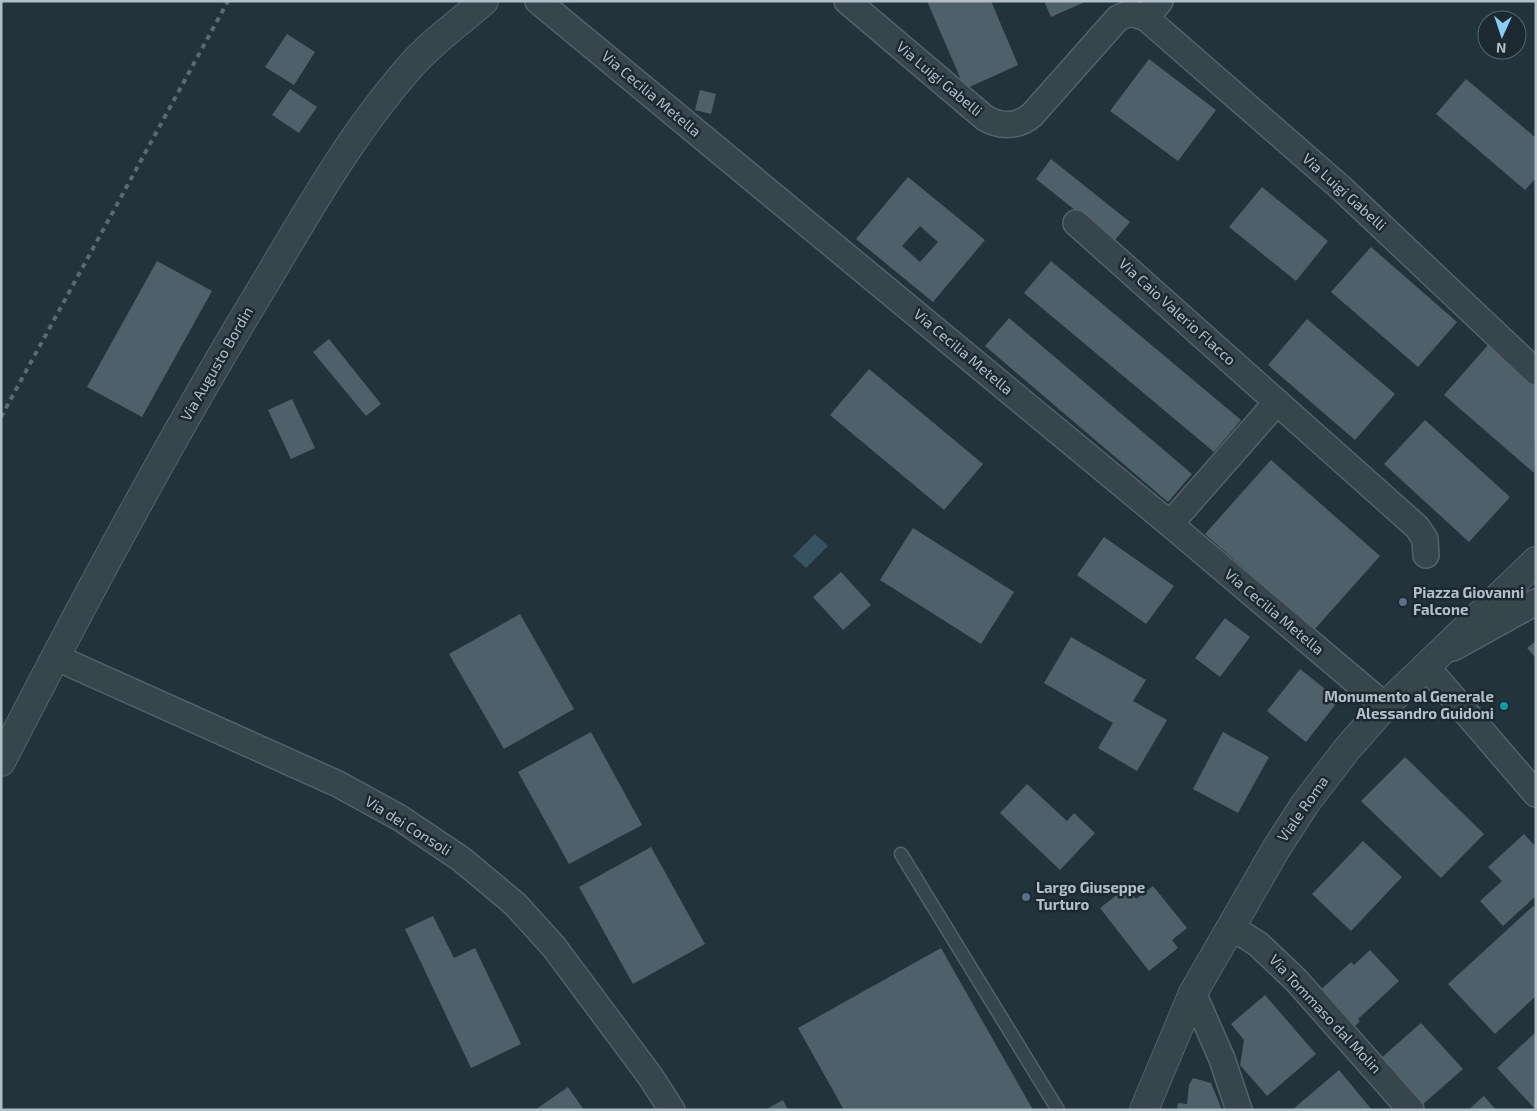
<svg xmlns="http://www.w3.org/2000/svg" width="1537" height="1111" viewBox="0 0 1537 1111" font-family="'Exo 2',sans-serif">
<rect width="100%" height="100%" fill="#23333c"/>
<polygon fill="#375362" points="815,534 828,546 806,568 793,556"/>
<g fill="#4e616a" fill-rule="evenodd">
<polygon points="927,1 991,1 1018,65 965,89"/>
<polygon points="1044,1 1087,1 1051,17"/>
<polygon points="287,34 315,52 294,85 265,67"/>
<polygon points="1149,59 1216,110 1178,161 1110,111"/>
<polygon points="1466,79 1536,138 1536,178 1525,190 1436,114"/>
<polygon points="290,89 317,107 299,133 272,115"/>
<polygon points="700,90 716,94 711,114 695,110"/>
<polygon points="1051,159 1130,222 1114,241 1036,179"/>
<path d="M908,177L985,240L933,302L856,239ZM920,226L938,242L920,262L902,246Z"/>
<polygon points="1262,187 1328,241 1296,281 1229,227"/>
<polygon points="1371,247 1457,322 1418,367 1331,292"/>
<polygon points="157,261 212,291 142,417 87,387"/>
<polygon points="1051,261 1241,420 1214,452 1024,293"/>
<polygon points="1009,318 1192,474 1168,502 985,346"/>
<polygon points="1307,319 1395,394 1355,440 1268,365"/>
<polygon points="329,339 381,404 366,416 313,352"/>
<polygon points="1488,345 1536,386 1534,473 1444,395"/>
<polygon points="869,369 983,464 944,510 830,415"/>
<polygon points="292,399 315,448 291,459 268,410"/>
<polygon points="1425,420 1510,497 1469,542 1384,464"/>
<polygon points="1271,460 1380,556 1314,630 1205,534"/>
<polygon points="913,528 1014,592 981,644 880,580"/>
<polygon points="1104,537 1174,586 1146,624 1077,575"/>
<polygon points="841,572 871,605 843,630 813,597"/>
<polygon points="520,614 574,709 504,749 449,654"/>
<polygon points="1225,618 1250,637 1220,677 1195,658"/>
<polygon points="1071,637 1146,680 1133,701 1167,720 1137,771 1098,748 1113,723 1044,683"/>
<polygon points="1536,641 1536,658 1527,648"/>
<polygon points="1300,669 1339,700 1306,742 1267,711"/>
<polygon points="591,732 642,825 569,864 518,772"/>
<polygon points="1223,732 1269,757 1238,813 1193,789"/>
<polygon points="1405,757 1484,834 1441,878 1361,801"/>
<polygon points="1027,784 1067,821 1074,813 1095,833 1060,870 1000,813"/>
<polygon points="1524,834 1536,847 1536,896 1503,926 1480,901 1502,881 1488,867"/>
<polygon points="1363,841 1402,877 1351,931 1312,894"/>
<polygon points="651,847 705,944 633,984 579,887"/>
<polygon points="1153,886 1187,928 1172,940 1178,948 1149,971 1100,908 1127,887 1136,899"/>
<polygon points="1533,906 1536,909 1536,996 1495,1034 1448,984"/>
<polygon points="433,916 454,958 475,948 521,1044 471,1068 405,929"/>
<polygon points="941,948 1033,1110 844,1110 798,1028"/>
<polygon points="1370,950 1399,981 1358,1019 1360,1021 1349,1032 1315,995 1351,962 1354,965"/>
<polygon points="1265,995 1316,1054 1267,1096 1240,1065 1244,1040 1231,1024"/>
<polygon points="1421,1023 1463,1069 1422,1105 1380,1059"/>
<polygon points="1536,1032 1536,1110 1497,1068"/>
<polygon points="1339,1070 1372,1110 1292,1110"/>
<polygon points="1193,1078 1211,1083 1222,1110 1177,1110 1178,1103 1187,1104 1189,1085"/>
<polygon points="568,1087 584,1110 535,1110"/>
<polygon points="1484,1096 1496,1110 1468,1110"/>
<polygon points="783,1100 788,1110 765,1110"/>
</g>
<g fill="none" stroke-linecap="round" stroke-linejoin="round">
<g stroke="#55626a" stroke-width="15">
<polyline id="service" points="901,854 1058,1110"/>
</g>
<g stroke="#55626a" stroke-width="28">
<g id="minor">
<polyline points="538,1 1170,524 1385,706"/>
<path d="M847,1L985,118C1000,127 1018,127 1032,115L1118,18L1131,13L1146,18"/>
<polyline points="1160,1 1146,18 1340,187 1536,372"/>
<polyline points="1076,223 1417,527 1425,539 1426,555"/>
<polyline points="1170,524 1277,402"/>
<polyline points="1453,648 1536,602"/>
<polyline points="55,657 338,784 400,818 461,859 515,904 554,947 650,1076 672,1110"/>
<polyline points="1426,666 1536,794"/>
<polyline points="1231,927 1258,944 1296,980 1411,1110"/>
<polyline points="1193,993 1222,1059 1239,1110"/>
</g>
</g>
<g stroke="#55626a" stroke-width="30">
<g id="tertiary">
<path d="M1,762C84,600 170,439 265,283C309,209 352,133 409,68C430,43 459,23 484,1"/>
<polyline points="1144,1110 1193,993 1276,849 1305,804 1347,749 1385,706 1536,561"/>
</g>
</g>
<use href="#service" stroke="#37454c" stroke-width="12"/>
<use href="#minor" stroke="#37454c" stroke-width="25"/>
<use href="#tertiary" stroke="#37454c" stroke-width="28"/>
<polyline stroke="#596a73" stroke-width="4" stroke-dasharray="5 5" stroke-linecap="butt" points="1,417 228,1"/>
</g>
<g fill="#5c6f8a" stroke="#1c2931" stroke-width="2">
<circle cx="1403" cy="602" r="5"/>
<circle cx="1026" cy="897" r="5"/>
</g>
<circle fill="#0f9aa8" stroke="#1c2931" stroke-width="2" cx="1504" cy="706" r="5"/>
<g text-anchor="middle" stroke-width="5" stroke-linejoin="round" paint-order="stroke">
<g font-size="15" fill="#b2bfc8" stroke="#1c2931">
<text transform="translate(939 79) rotate(40)" y="5">Via Luigi Gabelli</text>
<text transform="translate(651 94) rotate(40)" y="5">Via Cecilia Metella</text>
<text transform="translate(1344 192) rotate(42)" y="5">Via Luigi Gabelli</text>
<text transform="translate(1177 312) rotate(42)" y="5">Via Caio Valerio Flacco</text>
<text transform="translate(963 352) rotate(40)" y="5">Via Cecilia Metella</text>
<text transform="translate(217 364) rotate(-60)" y="5">Via Augusto Bordin</text>
<text transform="translate(1274 612) rotate(40)" y="5">Via Cecilia Metella</text>
<text transform="translate(1303 809) rotate(-55)" y="5">Viale Roma</text>
<text transform="translate(408 826) rotate(32)" y="5">Via dei Consoli</text>
<text transform="translate(1325 1014) rotate(47)" y="5">Via Tommaso dal Molin</text>
</g>
<g font-size="15" font-weight="bold" fill="#b2bfc8" stroke="#1c2931" text-anchor="start">
<text x="1413" y="598">Piazza Giovanni<tspan x="1413" dy="17">Falcone</tspan></text>
<text x="1494" y="702" text-anchor="end">Monumento al Generale<tspan x="1494" dy="17">Alessandro Guidoni</tspan></text>
<text x="1036" y="893">Largo Giuseppe<tspan x="1036" dy="17">Turturo</tspan></text>
</g>
</g>
<rect width="1537" height="1111" fill="none" stroke="#b2bfc8" stroke-width="5"/>
<g transform="translate(1502 35) rotate(183)"><circle r="24" fill="#1c2931" stroke="#58656d"/>
<path d="M0-4L9 19L0 12L-9 19Z" fill="#88ccf7"/>
<text y="-8" font-size="14" font-weight="bold" text-anchor="middle" fill="#b2bfc8">N</text>
</g>
</svg>
